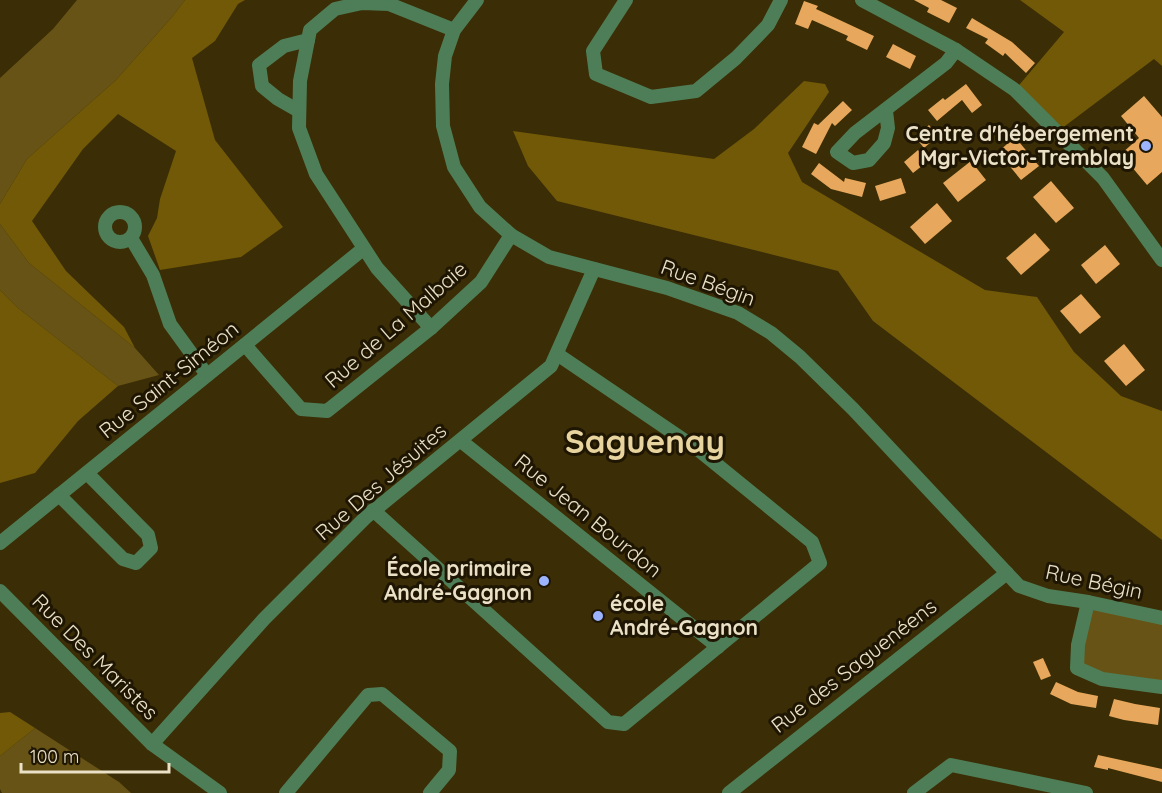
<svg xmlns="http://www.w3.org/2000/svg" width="1162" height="793" viewBox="0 0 1162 793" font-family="Quicksand,sans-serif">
<rect width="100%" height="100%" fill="#3b2d05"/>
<g fill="#675316">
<polygon points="77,0 185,0 172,17 116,80 27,159 0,204 0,78 53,29"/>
<polygon points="0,224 29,263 135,348 159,375 118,386 18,308 0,290"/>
<polygon points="1088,602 1162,618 1162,687 1077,668"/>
<polygon points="35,728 119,782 131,793 2,793 0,789 0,756"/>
</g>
<g fill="#715908">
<polygon points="185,0 245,0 238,4 215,41 192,58 215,140 283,227 241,257 160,270 148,236 157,218 160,199 176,151 118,114 83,149 32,221 66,271 124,327 135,348 29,263 0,224 0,204 27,159 116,80 172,17"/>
<polygon points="1020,0 1162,0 1162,66 1154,59 1057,132 1015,90 1064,32"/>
<polygon points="804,81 825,84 829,92 788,153 802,182 985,290 1037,297 1074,352 1121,396 1162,411 1162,540 873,321 838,271 557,201 528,166 513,131 714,159 754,129"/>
<polygon points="0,290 18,308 118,386 78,421 35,473 0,483"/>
<polygon points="10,712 35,728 0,756 0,713"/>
</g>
<g fill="#e7a85d">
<polygon points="914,0 941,0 957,8 949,23 927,12 929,8"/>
<polygon points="804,1 818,6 816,9 874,36 867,50 846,40 848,36 812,20 808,29 795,24"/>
<polygon points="972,18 1012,42 1035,63 1026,73 1005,53 1003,56 985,43 988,39 966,28"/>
<polygon points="893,44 916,56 910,69 886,57"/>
<polygon points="966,84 982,105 972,113 962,100 937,121 928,110 943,98 945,100"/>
<polygon points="1144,96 1162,117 1162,172 1147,185 1121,154 1139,138 1121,116"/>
<polygon points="843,101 852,110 835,126 832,123 816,154 802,147 814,123 818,125"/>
<polygon points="929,125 938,136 924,148 915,137"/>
<polygon points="1015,137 1039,166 1021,180 998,152"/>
<polygon points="918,150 927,162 913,173 904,162"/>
<polygon points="971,161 986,180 958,202 943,183"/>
<polygon points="819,163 844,182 845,178 866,183 862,197 831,189 811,174"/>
<polygon points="901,178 906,193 880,201 875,186"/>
<polygon points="1051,181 1074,208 1056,223 1033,197"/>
<polygon points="937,203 952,221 925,244 910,227"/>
<polygon points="1035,233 1050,250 1021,275 1006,258"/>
<polygon points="1105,245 1120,264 1096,284 1081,265"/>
<polygon points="1081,294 1101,317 1080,334 1060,311"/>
<polygon points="1124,344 1145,370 1126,386 1104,361"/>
<polygon points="1043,658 1051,676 1041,680 1033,662"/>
<polygon points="1056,682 1078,692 1098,696 1096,708 1071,704 1050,694"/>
<polygon points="1114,699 1135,704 1160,708 1158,725 1124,720 1109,716"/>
<polygon points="1098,755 1162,769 1162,782 1108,768 1108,770 1094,767"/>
</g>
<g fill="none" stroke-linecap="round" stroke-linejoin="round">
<g stroke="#4e7e57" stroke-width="14">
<polyline points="477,0 454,30 445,56 442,84 443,126 454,167 480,207 511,235 549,257 667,288 738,313 771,333 800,357 853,409 1019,586 1048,596 1088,602 1162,618"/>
<polyline points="626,0 593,51 596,74 651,97 696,91 736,58 768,25 781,0"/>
<polyline points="862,0 956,50 1015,90 1103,178 1162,260"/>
<polyline points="299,111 278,99 262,86 259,65 284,46 308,40"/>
<polyline points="886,111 888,128 884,143 869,160 853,163 837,152 855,133 946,63 956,50"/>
<circle cx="120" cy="227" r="15"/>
<polyline points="131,238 153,275 170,324 207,375"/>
<polyline points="431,328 377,268 316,174 299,128 300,81 310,30 335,9 362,3 389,4 454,30"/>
<polyline points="245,345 301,409 327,411 431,328 481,282 511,235"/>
<polyline points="461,441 718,647"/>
<polyline points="59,495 123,559 136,563 151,548 148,535 87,473"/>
<polyline points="373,510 608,722 624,724 820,563 812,542 700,451 557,354"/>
<polyline points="0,543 363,249"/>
<polyline points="0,591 152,744 220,793"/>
<polyline points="1088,602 1078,645 1077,668 1102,679 1162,687"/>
<polyline points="152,744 264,619 366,517 551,366 594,269"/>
<polyline points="286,793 368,695 382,694 450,751 449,770 430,793"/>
<polyline points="729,793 1007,573"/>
<polyline points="914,793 951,765 1086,793"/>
</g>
</g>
<g fill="#9cb4fd" stroke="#1e1603" stroke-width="2">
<circle cx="1146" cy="146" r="6"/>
<circle cx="544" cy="581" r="6"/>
<circle cx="598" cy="616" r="6"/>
</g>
<g text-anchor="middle" stroke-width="6" stroke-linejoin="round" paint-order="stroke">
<g font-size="21" font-weight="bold" fill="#ebe1c7" stroke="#1e1603" text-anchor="end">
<text x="1134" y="141">Centre d'hébergement<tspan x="1134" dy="24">Mgr-Victor-Tremblay</tspan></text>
<text x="532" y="576">École primaire<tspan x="532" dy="24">André-Gagnon</tspan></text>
<text x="610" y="611" text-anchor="start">école<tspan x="610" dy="24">André-Gagnon</tspan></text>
</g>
<g font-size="21" fill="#ebe1c7" stroke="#1e1603">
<text transform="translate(708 283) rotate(20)" y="7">Rue Bégin</text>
<text transform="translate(396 325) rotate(-41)" y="7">Rue de La Malbaie</text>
<text transform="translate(169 380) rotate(-39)" y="7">Rue Saint-Siméon</text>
<text transform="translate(381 482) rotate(-41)" y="7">Rue Des Jésuites</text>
<text transform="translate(588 516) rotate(39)" y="7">Rue Jean Bourdon</text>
<text transform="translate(1094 582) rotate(12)" y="7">Rue Bégin</text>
<text transform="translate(95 657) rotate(45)" y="7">Rue Des Maristes</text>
<text transform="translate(854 666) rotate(-38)" y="7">Rue des Saguenéens</text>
</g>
<g font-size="33" font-weight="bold" fill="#e8d49f" stroke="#1e1603">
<text x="645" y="453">Saguenay</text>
</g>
</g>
<path d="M21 763v9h148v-9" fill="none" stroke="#ebe1c7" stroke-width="3"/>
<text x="30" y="763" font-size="18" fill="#ebe1c7" stroke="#1e1603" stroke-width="4.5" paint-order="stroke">100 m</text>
</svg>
